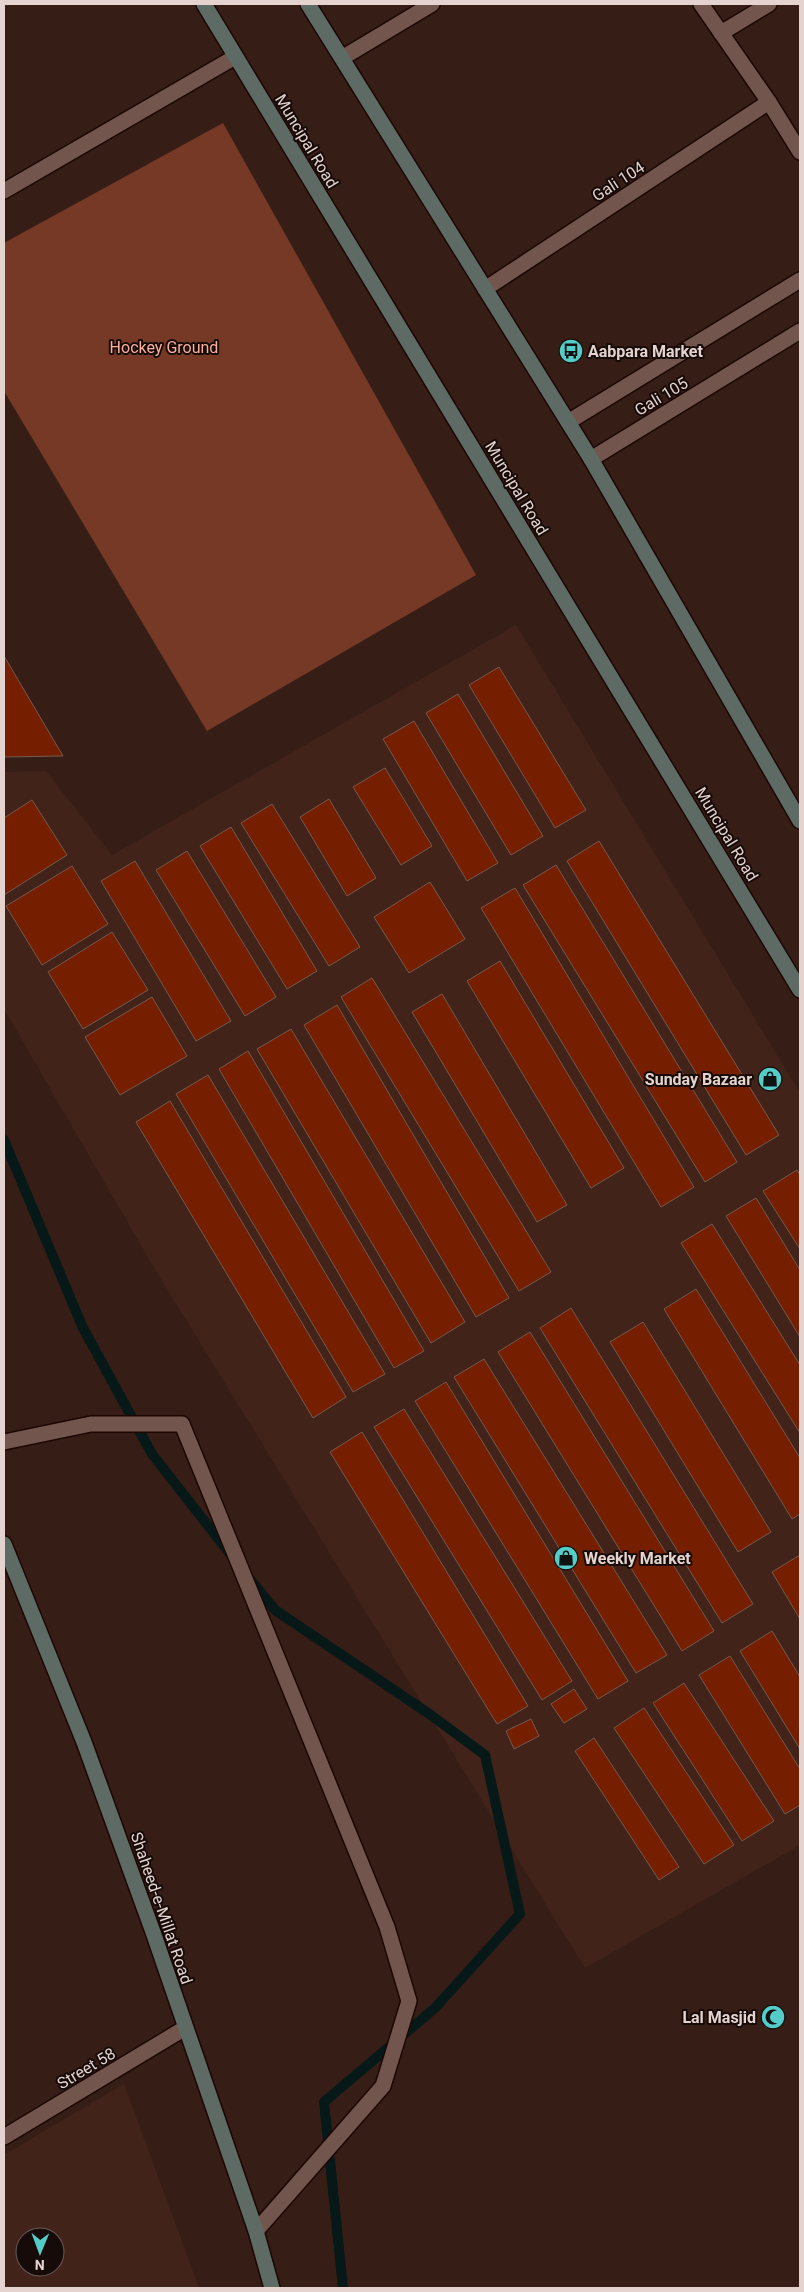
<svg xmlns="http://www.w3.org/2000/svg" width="804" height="2292" viewBox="0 0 804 2292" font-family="Roboto,sans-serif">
<rect width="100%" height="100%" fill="#361e17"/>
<g fill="#42231a" fill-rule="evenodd">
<polygon points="516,625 800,1093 800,1845 585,1968 156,1271 4,1009 4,772 46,771 112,855"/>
<path d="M124,2084L199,2288H4V2155ZM25,2237H55V2267H25Z"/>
</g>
<polygon fill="#763926" points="223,123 476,575 207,731 4,391 4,243"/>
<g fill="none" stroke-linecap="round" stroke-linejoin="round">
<g stroke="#061817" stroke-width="10">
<polyline points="4,1140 83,1328 152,1454 231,1555"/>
<polyline points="249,1578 275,1610 428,1713 485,1755 520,1914 435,2008 324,2102 343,2288"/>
</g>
</g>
<g fill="#761f00" stroke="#755950">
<polygon points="4,656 63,756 4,757"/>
<polygon points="499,667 586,810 555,828 469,685"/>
<polygon points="458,694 543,836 511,855 426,713"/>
<polygon points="414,721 498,863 467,881 383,739"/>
<polygon points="385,768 432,846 401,865 353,787"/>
<polygon points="329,799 376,878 347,896 300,817"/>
<polygon points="32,800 67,855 4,895 4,818"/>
<polygon points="272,804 360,947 329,966 241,823"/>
<polygon points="231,827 317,971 287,989 200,846"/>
<polygon points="599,841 779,1135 746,1155 567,861"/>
<polygon points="187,851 276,997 245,1016 156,870"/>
<polygon points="135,861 231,1021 196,1041 101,881"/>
<polygon points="556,865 737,1162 705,1182 523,885"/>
<polygon points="72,866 108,924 42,965 6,906"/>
<polygon points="430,882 465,939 409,973 374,917"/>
<polygon points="515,888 694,1187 661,1207 481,908"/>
<polygon points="112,932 148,990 83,1029 48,972"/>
<polygon points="500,961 624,1168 591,1188 467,981"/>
<polygon points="372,978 551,1272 519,1291 341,997"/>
<polygon points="442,994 567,1205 537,1222 412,1012"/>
<polygon points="152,997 187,1056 120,1095 85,1037"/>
<polygon points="337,1005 509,1298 476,1317 304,1025"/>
<polygon points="291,1029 465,1322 431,1343 257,1049"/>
<polygon points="248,1051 424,1351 394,1368 219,1069"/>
<polygon points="208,1075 385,1374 353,1392 176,1094"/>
<polygon points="170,1101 346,1397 313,1418 136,1122"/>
<polygon points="797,1170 800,1175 800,1249 763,1191"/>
<polygon points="756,1198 800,1270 800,1337 726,1216"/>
<polygon points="712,1224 800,1365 800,1433 681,1243"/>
<polygon points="696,1289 800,1458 800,1514 792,1519 664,1309"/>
<polygon points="571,1308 753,1604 722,1623 540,1328"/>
<polygon points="643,1322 771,1532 738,1552 610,1342"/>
<polygon points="530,1332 714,1631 682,1651 498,1352"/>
<polygon points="484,1359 667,1655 636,1673 454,1377"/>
<polygon points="446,1382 628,1681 598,1699 415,1401"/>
<polygon points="404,1409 572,1681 542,1700 374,1427"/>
<polygon points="362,1432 528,1706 497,1724 330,1452"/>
<polygon points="800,1555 800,1619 772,1572"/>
<polygon points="772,1631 800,1677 800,1749 740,1651"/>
<polygon points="730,1656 800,1769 800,1805 785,1814 699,1675"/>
<polygon points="684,1683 774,1821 742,1841 653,1703"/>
<polygon points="574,1689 587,1709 564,1723 551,1704"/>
<polygon points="644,1708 734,1845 704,1864 614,1728"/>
<polygon points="531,1719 539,1736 514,1749 506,1731"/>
<polygon points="594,1738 679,1867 659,1880 575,1751"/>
</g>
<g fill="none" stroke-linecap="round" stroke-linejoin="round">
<g stroke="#1c0703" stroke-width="18">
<g id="lane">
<polyline points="4,191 235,57"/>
<polyline points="4,1442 91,1424 182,1424 387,1927 409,2001 383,2086 256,2231"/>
</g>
</g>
<g stroke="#1c0703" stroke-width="18">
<g id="street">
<polyline points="701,4 769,102 800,152"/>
<polyline points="721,33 769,4"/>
<polyline points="342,58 432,4"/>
<polyline points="485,289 769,102"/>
<polyline points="568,422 800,280"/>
<polyline points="591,459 800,331"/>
<polyline points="4,2137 185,2028"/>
</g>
</g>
<g stroke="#1c0703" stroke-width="18">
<g id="secondary">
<polyline points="204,4 800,990"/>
<polyline points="308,4 591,459 800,821"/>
<polyline points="4,1544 84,1742 153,1932 256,2231 272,2288"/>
</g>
</g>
<use href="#lane" stroke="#72564e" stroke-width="15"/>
<use href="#street" stroke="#72564e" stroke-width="15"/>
<use href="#secondary" stroke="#5d6b64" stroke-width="15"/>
</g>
<defs>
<g id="bus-disc" transform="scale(1.25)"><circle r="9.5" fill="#54cdc8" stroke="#160b08"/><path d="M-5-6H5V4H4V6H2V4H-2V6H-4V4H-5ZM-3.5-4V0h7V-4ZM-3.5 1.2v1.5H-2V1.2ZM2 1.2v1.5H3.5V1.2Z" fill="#111"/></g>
<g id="shop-disc" transform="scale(1.25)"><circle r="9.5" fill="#54cdc8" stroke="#160b08"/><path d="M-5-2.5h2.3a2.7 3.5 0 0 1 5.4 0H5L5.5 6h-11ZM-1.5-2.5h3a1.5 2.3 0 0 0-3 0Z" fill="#111"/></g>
<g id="mosque-disc" transform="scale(1.25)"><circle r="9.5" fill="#54cdc8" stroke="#160b08"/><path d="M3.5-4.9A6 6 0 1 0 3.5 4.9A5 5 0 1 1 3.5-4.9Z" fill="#111"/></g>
</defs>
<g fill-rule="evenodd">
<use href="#bus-disc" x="571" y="351"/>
<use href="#shop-disc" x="770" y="1079"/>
<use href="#shop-disc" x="566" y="1558"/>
<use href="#mosque-disc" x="773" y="2017"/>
</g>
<g text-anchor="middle" stroke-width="4" stroke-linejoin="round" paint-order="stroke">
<g font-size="16" fill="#e4d3ce" stroke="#160b08">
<text transform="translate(307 141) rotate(59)" y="6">Muncipal Road</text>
<text transform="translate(618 181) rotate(-33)" y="6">Gali 104</text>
<text transform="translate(661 396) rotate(-31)" y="6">Gali 105</text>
<text transform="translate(517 488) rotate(59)" y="6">Muncipal Road</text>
<text transform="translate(727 834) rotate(59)" y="6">Muncipal Road</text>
<text transform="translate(162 1908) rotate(71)" y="6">Shaheed-e-Millat Road</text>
<text transform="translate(86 2068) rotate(-31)" y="6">Street 58</text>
</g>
<g font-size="16" fill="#faaf99" stroke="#160b08">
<text x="164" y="353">Hockey Ground</text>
</g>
<g font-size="16" font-weight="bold" fill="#e4d3ce" stroke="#160b08" text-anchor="start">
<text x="588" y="357">Aabpara Market</text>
<text x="752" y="1085" text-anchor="end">Sunday Bazaar</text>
<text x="584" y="1564">Weekly Market</text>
<text x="756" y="2023" text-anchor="end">Lal Masjid</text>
</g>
</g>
<rect width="804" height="2292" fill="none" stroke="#e4d3ce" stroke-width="10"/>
<g transform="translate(40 2252) rotate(181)"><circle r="24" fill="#160b08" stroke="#685b57"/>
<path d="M0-4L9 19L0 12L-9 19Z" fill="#54cdc8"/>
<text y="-8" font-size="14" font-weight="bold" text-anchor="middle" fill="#e4d3ce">N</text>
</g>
</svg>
